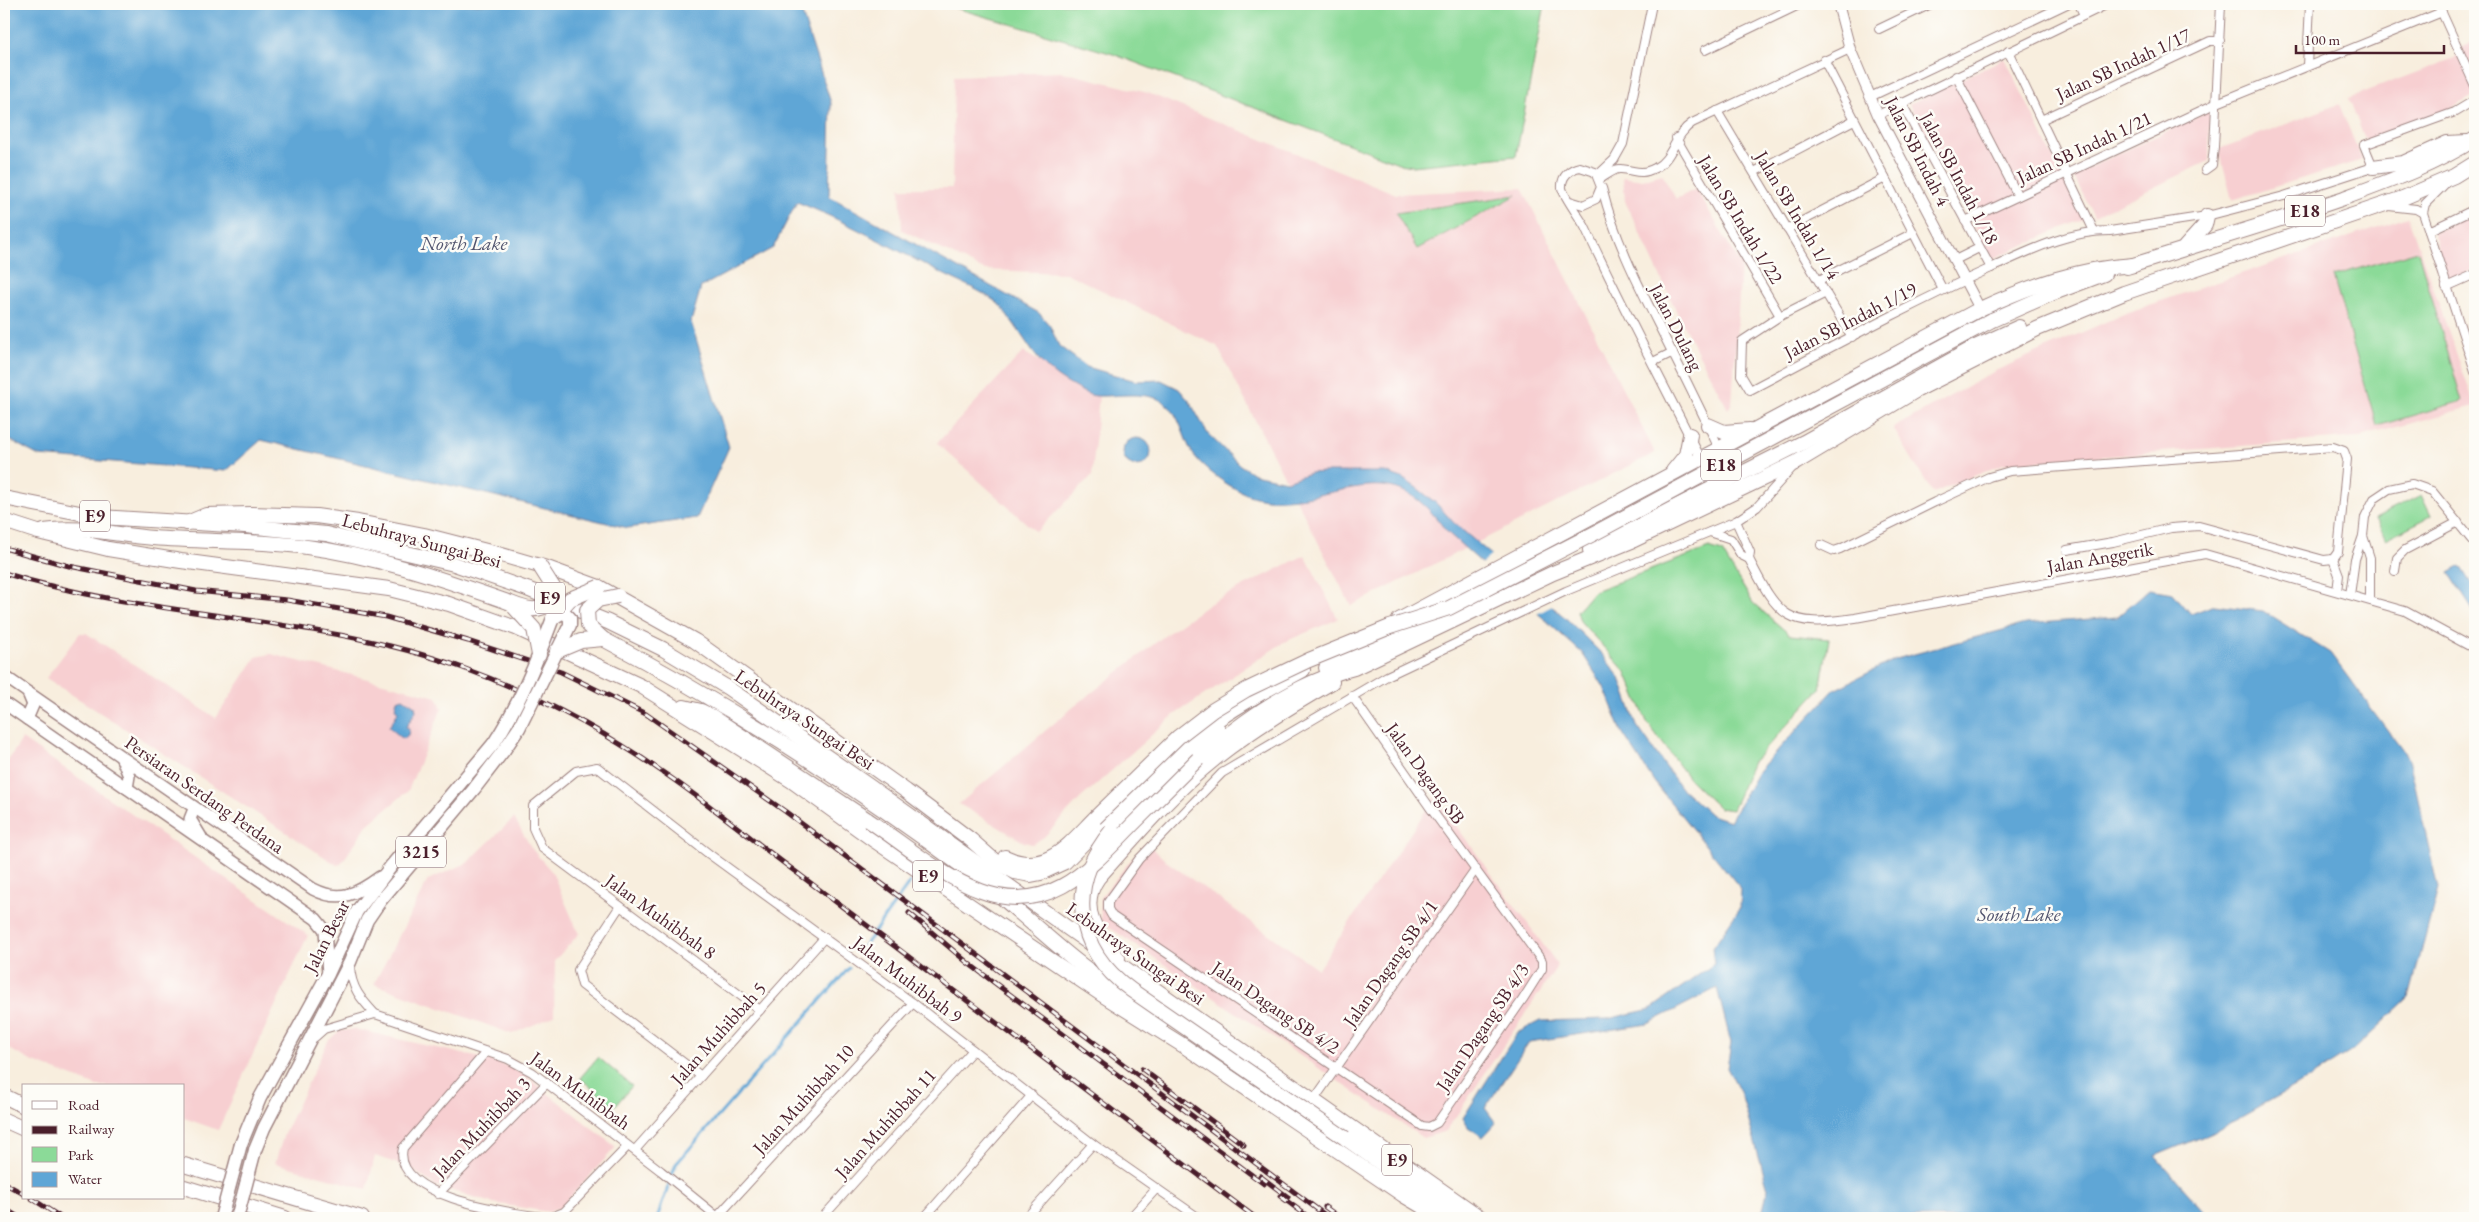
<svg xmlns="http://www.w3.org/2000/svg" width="2479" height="1222" viewBox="0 0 2479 1222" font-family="'EB Garamond',serif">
<rect width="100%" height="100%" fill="#fdfcf7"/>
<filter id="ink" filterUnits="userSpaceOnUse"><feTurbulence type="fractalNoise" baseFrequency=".02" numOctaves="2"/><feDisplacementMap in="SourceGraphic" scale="10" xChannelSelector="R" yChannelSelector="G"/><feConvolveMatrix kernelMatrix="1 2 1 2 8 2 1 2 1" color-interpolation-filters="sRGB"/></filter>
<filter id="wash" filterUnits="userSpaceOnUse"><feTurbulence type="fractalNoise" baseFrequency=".0096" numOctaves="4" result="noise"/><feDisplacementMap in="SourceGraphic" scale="20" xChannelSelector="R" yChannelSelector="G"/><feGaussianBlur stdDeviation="1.12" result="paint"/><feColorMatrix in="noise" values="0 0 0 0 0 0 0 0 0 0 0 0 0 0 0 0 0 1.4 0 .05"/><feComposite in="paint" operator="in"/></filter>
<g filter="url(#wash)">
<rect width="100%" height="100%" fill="#f8eede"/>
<g fill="#f7cfd1">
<polygon points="2475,39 2475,95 2454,107 2365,140 2349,98 2465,54 2462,48"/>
<polygon points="2005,58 2083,219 1992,259 1909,104"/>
<polygon points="1063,72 1148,93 1396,194 1522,188 1655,453 1351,606 1217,346 1066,273 984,270 902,230 900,188 952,188 954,76"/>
<polygon points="2339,104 2362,160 2232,200 2219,149"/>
<polygon points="2210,111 2209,161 2094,216 2073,175"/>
<polygon points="1662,174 1676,199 1696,189 1741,265 1732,403 1728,409 1680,319 1625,201 1623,177 1643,180"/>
<polygon points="2475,213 2475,269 2449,280 2433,233"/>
<polygon points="2408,217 2475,406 2360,437 2003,464 1933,493 1893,428 1995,371 2126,313"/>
<polygon points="1023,352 1099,395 1092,476 1036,532 937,443"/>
<polygon points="1305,555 1338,619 1284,642 1174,715 1081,798 1044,837 1032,844 1024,842 959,804 1071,709 1168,633 1211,603"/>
<polygon points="80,633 86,633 216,718 256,657 271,654 437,697 442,708 408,791 367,825 341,864 337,865 46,678"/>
<polygon points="22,739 308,935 218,1130 184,1118 184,1086 97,1086 31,1061 4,1046 4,767"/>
<polygon points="1435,797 1558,965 1446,1131 1423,1138 1101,922 1100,898 1146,842 1166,861 1318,969"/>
<polygon points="514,818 532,849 552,872 579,934 555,960 554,1016 512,1034 374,984 428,880 467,863"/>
<polygon points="355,1029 493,1061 509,1067 527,1077 616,1147 561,1207 549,1212 493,1203 436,1186 410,1168 375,1156 367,1189 275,1163 284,1134 328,1041 339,1031"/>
</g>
<g fill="#8bda98" stroke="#6a7c62">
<polygon points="942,4 1545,4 1516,156 1412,166 1401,164 1113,54"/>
<polygon points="1517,195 1417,249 1396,213"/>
<polygon points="2418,251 2462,401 2377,426 2333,276"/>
<polygon points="2421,495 2431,516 2386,539 2375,518"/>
<polygon points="1709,548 1722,552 1753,603 1790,635 1829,639 1820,689 1753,762 1732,810 1719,808 1690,780 1647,722 1626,672 1580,621 1577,611 1594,591"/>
<polygon points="598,1057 632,1086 614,1107 580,1078"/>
</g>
<g fill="#5fa6d6" stroke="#546280">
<path d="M4,4H799L831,103L829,196L1039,313L1050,326L1059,346L1087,367L1136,381L1161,380L1179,389L1190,402L1208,434L1240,465L1254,474L1286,481L1310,473L1324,472H1385L1402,478L1417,488L1436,503L1454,523L1568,620L1602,654L1620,678L1637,726L1680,787L1711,815L1730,821L1759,770L1834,690L1896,659L2025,624L2117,617L2149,589L2173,593L2191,614L2214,605L2263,611L2330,653L2409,759L2438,889L2409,998L2355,1049L2297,1086L2218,1130L2155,1156L2210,1218H1767L1762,1214L1768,1189L1741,1094L1727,1068L1731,1043L1717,988L1648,1024L1529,1042L1485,1108L1496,1123L1483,1137L1468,1127L1463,1118L1517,1033L1540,1021L1607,1019L1651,1009L1714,964L1712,948L1740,908L1741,889L1655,783L1622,732L1604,687L1582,653L1446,531C1394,456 1354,496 1284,499C1270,500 1256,499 1242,492C1226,485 1204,469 1193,454C1183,439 1181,415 1165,403C1148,390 1116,397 1096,396C1086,395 1076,388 1067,383C1038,366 1030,346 1011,320C1006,314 1002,306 996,302C979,289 956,281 937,271C891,247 845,221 797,202L773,248L701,287L691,322L729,447L697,518L628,528L261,440L226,471L39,456L4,437Z"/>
<circle cx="1137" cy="452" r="14"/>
<polygon points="2461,566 2475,588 2474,612 2449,573"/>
<polygon points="403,698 415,706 416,711 406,727 409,729 408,735 403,739 389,727 398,712 395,708 397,700"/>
</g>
<polygon fill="#f8eede" points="1494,553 1554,605 1535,615 1480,565"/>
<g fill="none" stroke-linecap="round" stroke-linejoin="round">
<g stroke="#5fa6d6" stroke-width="3">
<polyline points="859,953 910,882"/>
<polyline points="657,1218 676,1164 849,968"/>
</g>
</g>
</g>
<g filter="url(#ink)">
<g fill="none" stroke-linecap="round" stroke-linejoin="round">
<g stroke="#a18684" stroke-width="10">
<g id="minor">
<polyline points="2079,4 2084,15"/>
<polyline points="2438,4 2475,86"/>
<polyline points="1879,29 1931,4"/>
<polyline points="1705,50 1801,4"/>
<polyline points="2008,51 2094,231"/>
<polyline points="1824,60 1943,290"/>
<polyline points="2307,66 2310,4"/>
<polyline points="1956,76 2018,196"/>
<polyline points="1870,97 2067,4"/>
<polyline points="1901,102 1991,268"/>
<polyline points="1717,111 1852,337"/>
<polyline points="1878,115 2108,4"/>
<polyline points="2041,120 2210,41 2220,41"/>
<polyline points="1676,138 1780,316"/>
<polyline points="2205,170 2212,165 2214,147 2221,4"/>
<polyline points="1754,172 1854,120"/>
<polyline points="1598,175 1614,160 1623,144 1652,4"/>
<path d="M1600,179C1606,176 1614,168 1621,169C1636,170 1639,176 1655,168C1673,159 1674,135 1692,123L1850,49"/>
<polyline points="2444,185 2425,204 2423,213 2475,371"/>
<path d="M1602,188C1617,248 1646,299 1673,354C1689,386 1705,418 1720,451"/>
<path d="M1570,201L1583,205L1596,199L1601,187L1595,172L1580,167C1570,169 1561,176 1562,188C1563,195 1580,218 1585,227C1626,315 1672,400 1715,487"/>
<polyline points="2389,206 2416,209 2423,213"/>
<polyline points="1965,221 2217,103 2442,12"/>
<polyline points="1787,229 1885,178"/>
<polyline points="2429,231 2475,209"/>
<polyline points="1955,260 1979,248"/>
<polyline points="1819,280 1913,233"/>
<polyline points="2446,287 2475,274"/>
<path d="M1826,293L1780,316L1742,341L1741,375L1750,390C1830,348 1909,305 1991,268C2029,251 2067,231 2110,231L2207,216L2284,196L2373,167L2364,145L2455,112L2475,100"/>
<polyline points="1653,362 1673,352"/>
<path d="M1736,521L1750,552L1749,559C1779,618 1787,628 1855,618L2205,554L2405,611L2475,649"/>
<polyline points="1710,532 1731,539 1741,555 1749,559"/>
<polyline points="2363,536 2370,558 2370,600"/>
<polyline points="1821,545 1834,551 1840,549 1935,502 1989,477 2010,471 2333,447 2344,451 2347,459 2338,552 2333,559 2324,560 2199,526 2171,528 2113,542 2067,550"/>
<polyline points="2333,559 2339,575 2337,591"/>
<polyline points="2395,571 2397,558 2405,550 2458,522"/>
<polyline points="2350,595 2355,559 2363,536 2365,517 2374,499 2389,489 2412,484 2432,491 2475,544"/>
<polyline points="1352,696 1431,809 1542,961 1542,969 1523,999 1437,1123 1429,1127 1422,1126 1112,916 1108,909 1108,902 1139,859 1222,773 1387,676 1566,591 1736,521 1757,507 1792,468"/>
<polyline points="620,906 578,970 582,985 701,1076"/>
<path d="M350,966C351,988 361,999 375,1014L508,1059L532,1072L661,1171L719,1218"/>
<polyline points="760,1010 542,848 533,828 533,806 576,771 597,767 709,854 913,1003 1093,1144 1199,1218"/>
<polyline points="315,1037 324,1029 375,1014"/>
<path d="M486,1052L403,1148C391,1199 515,1213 549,1218"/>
<polyline points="1313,1101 1476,869"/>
<polyline points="635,1150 825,937"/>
<polyline points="438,1194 547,1083"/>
<polyline points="717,1217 913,1003"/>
<polyline points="549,1218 564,1212 628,1146"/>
<polyline points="822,1218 973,1050"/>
<polyline points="924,1218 1032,1095"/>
<polyline points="1026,1218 1093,1144"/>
<polyline points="1130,1218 1156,1189"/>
</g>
</g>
<g stroke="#a18684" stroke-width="12">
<polyline id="tertiary" points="1838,4 1850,49 1878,115 1980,309"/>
</g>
<g stroke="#a18684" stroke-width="14">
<g id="secondary">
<path d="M4,676L313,889C340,903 357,894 380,877"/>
<polyline points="4,703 316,919 325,930 328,974"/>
<polyline points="27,719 33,705 28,693"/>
<polyline points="122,759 129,776 127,788"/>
<polyline points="194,809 190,819 201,837"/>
</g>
</g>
<g stroke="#a18684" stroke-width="15">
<g id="primary">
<polyline points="241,1144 260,1098 328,974 357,911 392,865 494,743"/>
<polyline points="255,1150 264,1128 350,962 367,920 380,901 474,789 504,750"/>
</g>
</g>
<g stroke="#a18684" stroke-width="16">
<g id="motorway">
<polyline points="2373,167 2403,163 2447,143 2468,142"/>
<polyline points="2185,247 2205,225 2207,216"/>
<path d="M2127,267C2199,244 2272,223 2344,198C2390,181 2434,165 2475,139"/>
<polyline points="1992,320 2051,294 2104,274"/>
<polyline points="1708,425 1724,432 1750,430"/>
<polyline points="1673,471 1686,455 1690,435"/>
<polyline points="4,498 100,517 245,526 326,534 454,564 527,589 608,622 663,649 728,688 869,786 1069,929 1481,1218"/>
<polyline points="4,521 38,532 108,549 181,561 389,589 449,604 516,628 641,686 792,781 875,841 1101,994 1184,1046 1403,1195 1442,1218"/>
<path d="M187,523L206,515L251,514L316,516L358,522L424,535L498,554L550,569L599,587L695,641L906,791L971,840L996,862L1015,872L1031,875L1041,873L1065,862L1171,754C1212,720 1256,695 1303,670"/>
<path d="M44,531C80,525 116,535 153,538C202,542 251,540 300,546C372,555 440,578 508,602"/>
<polyline points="1590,550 1804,442 1973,348 2019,327"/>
<path d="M1399,620L1980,309C2030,286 2079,268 2134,265"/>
<path d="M603,639C733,707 856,787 974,875C1007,900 1037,929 1069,955C1098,979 1130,1000 1161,1022"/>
<polyline points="1326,668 1433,617"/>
<polyline points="684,707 701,711 713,717 868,820"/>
<path d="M1198,759C1244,720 1295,683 1354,668L1553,573L1634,540L1758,481L1797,462L1917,390L2037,329L2124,293L2403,198L2454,176L2475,163"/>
<polyline points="1112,830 1185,758 1219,730"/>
<path d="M1005,857C1045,877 1069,844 1095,818"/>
<path d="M1118,958C1098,935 1077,908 1098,878C1135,836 1173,792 1217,757C1253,729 1292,705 1332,682"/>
<polyline points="4,1096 24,1106"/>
<polyline points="4,1120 24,1129"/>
<polyline points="1345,1138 1458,1218"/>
<polyline points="184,1165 362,1218"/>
<polyline points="184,1187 285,1218"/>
</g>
</g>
<use href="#minor" stroke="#fff" stroke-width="8"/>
<use href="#tertiary" stroke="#fff" stroke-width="10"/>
<use href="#secondary" stroke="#fff" stroke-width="11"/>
<use href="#primary" stroke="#fff" stroke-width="12"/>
<use href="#motorway" stroke="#fff" stroke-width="14"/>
<g stroke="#4a1f2b" stroke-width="5">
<g id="rail">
<polyline points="4,548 69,566 196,591 287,600 386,617 468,641 561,672 646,714 786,812 1329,1218"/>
<path d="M4,573C154,620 315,614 463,668C532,693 601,729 661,771C709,803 753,841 800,875C953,989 1104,1104 1256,1218"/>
<polyline points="909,913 968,963 1264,1184"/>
<polyline points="1142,1069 1244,1145"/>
<polyline points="1260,1176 1288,1197"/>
<polyline points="4,1183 24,1194"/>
<polyline points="1280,1196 1310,1218"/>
<polyline points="31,1198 62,1218"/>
<polyline points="1325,1207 1340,1218"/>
<polyline points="4,1208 20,1218"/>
</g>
</g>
<use href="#rail" stroke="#fdfcf7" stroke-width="3" stroke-dasharray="9" stroke-linecap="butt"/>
<g stroke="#a18684" stroke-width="15" stroke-linecap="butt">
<g id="primary-bridge">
<path d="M494,743C519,705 537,661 553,618L564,612L570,618V625L519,728L504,750"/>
<polyline points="221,1218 241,1144"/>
<polyline points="237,1218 255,1150"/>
</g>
</g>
<g stroke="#a18684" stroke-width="16" stroke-linecap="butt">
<g id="motorway-bridge">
<path d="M508,602C523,608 538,615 551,601L553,587L539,565"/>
<polyline points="514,607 534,629 539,655"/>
<polyline points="553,618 570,599 599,587"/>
<polyline points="603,639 588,625 587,610 598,600 618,596"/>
<polyline points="557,651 581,641 603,639"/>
<polyline points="1095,818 1178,737 1213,710 1246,690 1309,660 1390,627 1449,608 1597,532 1992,320"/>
<path d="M868,820C903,843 942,877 981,891C1049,917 1091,867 1133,824C1155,802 1176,781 1198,759"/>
<path d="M1112,830C1067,885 1073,948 1131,990L1345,1138"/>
</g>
</g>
<use href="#primary-bridge" stroke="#fff" stroke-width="12"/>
<use href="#motorway-bridge" stroke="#fff" stroke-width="14"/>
</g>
</g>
<g text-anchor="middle" stroke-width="5" stroke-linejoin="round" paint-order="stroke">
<g fill="#fdfcf7" stroke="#806168" stroke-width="1">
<rect x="2285" y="195.5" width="40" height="31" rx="4"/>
<rect x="1701" y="449.5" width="40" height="31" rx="4"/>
<rect x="80" y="500.5" width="30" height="31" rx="4"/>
<rect x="535" y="582.5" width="30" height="31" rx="4"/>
<rect x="396" y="836.5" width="50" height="31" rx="4"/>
<rect x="913" y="860.5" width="30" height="31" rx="4"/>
<rect x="1382" y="1144.5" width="30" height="31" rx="4"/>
</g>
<g font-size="18" font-weight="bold" fill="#4a1f2b">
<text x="2305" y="217">E18</text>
<text x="1721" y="471">E18</text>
<text x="95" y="522">E9</text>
<text x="550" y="604">E9</text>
<text x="421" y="858">3215</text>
<text x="928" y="882">E9</text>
<text x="1397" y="1166">E9</text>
</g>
<g font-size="19" fill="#4a1f2b" stroke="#fdfcf7">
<text transform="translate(2123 64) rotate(-25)" y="7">Jalan SB Indah 1/17</text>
<text transform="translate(2084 147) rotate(-25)" y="7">Jalan SB Indah 1/21</text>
<text transform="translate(1918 151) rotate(63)" y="7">Jalan SB Indah 4</text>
<text transform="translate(1960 178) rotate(62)" y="7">Jalan SB Indah 1/18</text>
<text transform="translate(1798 215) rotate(59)" y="7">Jalan SB Indah 1/14</text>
<text transform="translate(1741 219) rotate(59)" y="7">Jalan SB Indah 1/22</text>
<text transform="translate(1850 320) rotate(-27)" y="7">Jalan SB Indah 1/19</text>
<text transform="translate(1677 327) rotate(63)" y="7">Jalan Dulang</text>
<text transform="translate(422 540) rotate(15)" y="7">Lebuhraya Sungai Besi</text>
<text transform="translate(2100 557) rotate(-10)" y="7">Jalan Anggerik</text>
<text transform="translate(805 719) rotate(34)" y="7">Lebuhraya Sungai Besi</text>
<text transform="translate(1426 773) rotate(54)" y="7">Jalan Dagang SB</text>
<text transform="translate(205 794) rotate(35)" y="7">Persiaran Serdang Perdana</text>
<text transform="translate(661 916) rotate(36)" y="7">Jalan Muhibbah 8</text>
<text transform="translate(326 936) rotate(-63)" y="7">Jalan Besar</text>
<text transform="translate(1136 953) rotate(35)" y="7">Lebuhraya Sungai Besi</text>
<text transform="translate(1390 963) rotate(-55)" y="7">Jalan Dagang SB 4/1</text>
<text transform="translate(908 979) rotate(37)" y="7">Jalan Muhibbah 9</text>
<text transform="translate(1276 1007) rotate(34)" y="7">Jalan Dagang SB 4/2</text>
<text transform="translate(1482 1027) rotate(-56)" y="7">Jalan Dagang SB 4/3</text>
<text transform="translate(718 1033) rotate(-48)" y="7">Jalan Muhibbah 5</text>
<text transform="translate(581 1090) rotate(36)" y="7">Jalan Muhibbah</text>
<text transform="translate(803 1099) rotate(-48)" y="7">Jalan Muhibbah 10</text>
<text transform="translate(885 1123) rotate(-48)" y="7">Jalan Muhibbah 11</text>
<text transform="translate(481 1127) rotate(-46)" y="7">Jalan Muhibbah 3</text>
</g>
<g font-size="20" font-style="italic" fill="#52556f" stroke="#fdfcf7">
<text x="464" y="250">North Lake</text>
<text x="2019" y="921">South Lake</text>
</g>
</g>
<rect width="2479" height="1222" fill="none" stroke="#fdfcf7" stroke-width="20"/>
<rect x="22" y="1084" width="162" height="115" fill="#fdfcf7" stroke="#b5a4a5"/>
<rect x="32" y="1101" width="25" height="8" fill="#ffffff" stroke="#b5a4a5"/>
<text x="68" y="1110" font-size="15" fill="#4a1f2b">Road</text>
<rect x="32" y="1126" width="25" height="8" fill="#4a1f2b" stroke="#b5a4a5"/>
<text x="68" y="1134" font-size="15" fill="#4a1f2b">Railway</text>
<rect x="32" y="1147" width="25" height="15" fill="#8bda98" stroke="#b5a4a5"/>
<text x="68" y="1160" font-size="15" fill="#4a1f2b">Park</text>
<rect x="32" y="1172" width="25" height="15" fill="#5fa6d6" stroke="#b5a4a5"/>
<text x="68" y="1184" font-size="15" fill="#4a1f2b">Water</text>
<path d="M2296 45v8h148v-8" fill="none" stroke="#4a1f2b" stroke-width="2.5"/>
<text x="2304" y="45" font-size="15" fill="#4a1f2b" stroke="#fdfcf7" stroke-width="4" paint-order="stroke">100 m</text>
</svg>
